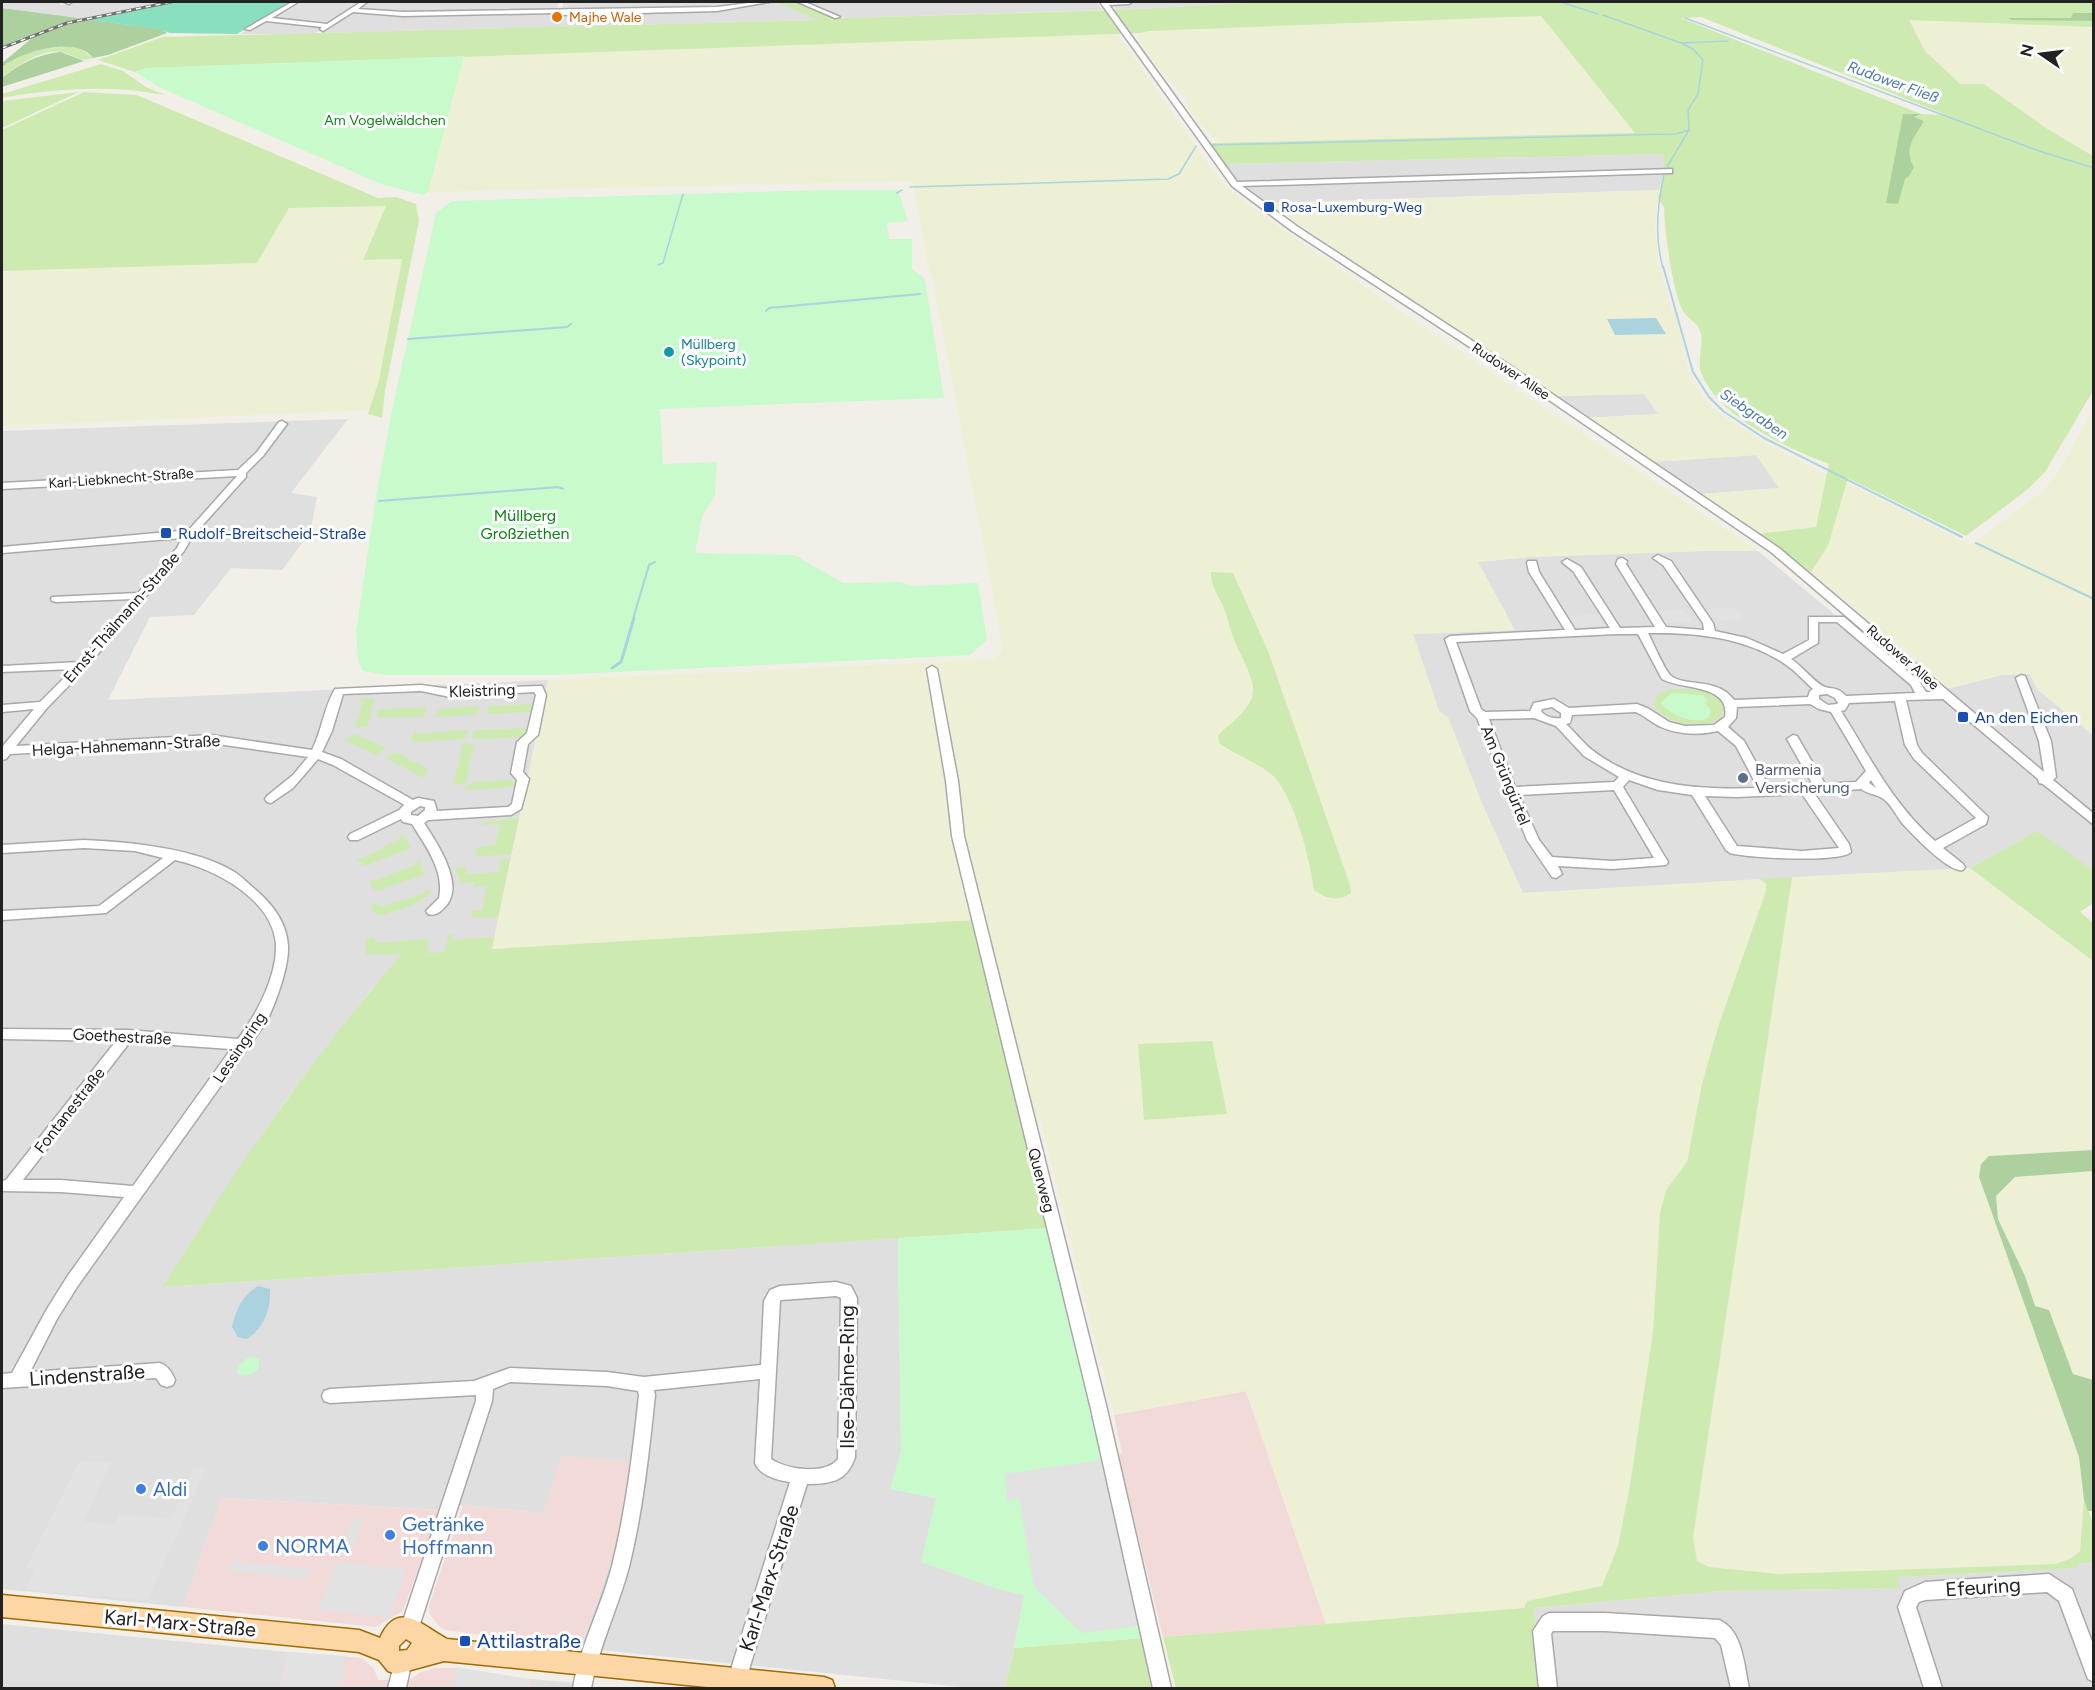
<svg xmlns="http://www.w3.org/2000/svg" width="2095" height="1690" viewBox="0 0 2095 1690" font-family="Figtree,sans-serif">
<rect width="100%" height="100%" fill="#f2efe9"/>
<g fill="#e0dfdf">
<polygon points="2,2 61,2 59,4 63,5 75,2 164,2 79,19 2,8"/>
<polygon points="298,2 361,2 328,23 270,17"/>
<polygon points="367,2 559,2 557,9 554,10 413,14 357,9"/>
<polygon points="563,2 763,2 739,6 562,12"/>
<polygon points="768,2 775,2 820,20 321,33 352,12 390,14 491,13 492,15 536,15 713,10"/>
<polygon points="805,2 1096,2 1103,10 846,18"/>
<polygon points="1140,2 1265,2 1116,10 1112,4"/>
<polygon points="264,21 324,26 325,27 314,34 240,34"/>
<polygon points="1663,154 1664,172 1659,190 1267,203 1240,182 1223,164"/>
<polygon points="1644,394 1659,414 1584,418 1551,396"/>
<polygon points="348,419 291,493 317,497 310,533 282,570 231,568 194,615 150,617 108,700 548,680 492,949 373,987 283,1104 193,1239 164,1287 898,1238 901,1451 891,1489 937,1498 922,1562 998,1589 1025,1595 1005,1688 971,1688 580,1648 611,1562 543,1513 463,1505 440,1510 222,1498 183,1607 2,1589 2,431"/>
<polygon points="1756,455 1780,488 1701,494 1652,462"/>
<polygon points="1705,551 1758,551 1926,690 1933,688 2043,785 2093,825 2093,870 2036,832 1970,868 1523,893 1439,711 1412,634 1514,630 1478,562 1529,557"/>
<polygon points="2030,673 2037,689 2093,735 2093,817 1943,690 2001,675"/>
<polygon points="2093,1563 2093,1688 1544,1688 1534,1608 1723,1591 1899,1588 1897,1577 2078,1568 2077,1564"/>
<polygon points="2,1624 288,1652 280,1688 2,1688"/>
<polygon points="530,1679 579,1683 578,1688 530,1688"/>
</g>
<g fill="#f2dad9">
<polygon points="1246,1391 1326,1624 1163,1637 1118,1454 1122,1453 1114,1415"/>
<polygon points="562,1456 634,1462 632,1489 611,1562 580,1648 446,1630 440,1627 429,1613 429,1606 463,1505 543,1513"/>
<polygon points="222,1498 440,1510 403,1611 376,1627 183,1607"/>
<polygon points="288,1652 362,1658 374,1669 378,1680 411,1679 421,1672 435,1668 457,1668 530,1679 530,1688 280,1688"/>
</g>
<g fill="#eef0d5">
<polygon points="1541,16 1636,133 1226,142 1214,138 1202,126 1188,108 1187,99 1171,83 1137,39 1141,33 1149,31"/>
<polygon points="1908,19 2093,27 2093,156 2046,128 1984,84 1960,84 1925,51"/>
<polygon points="1117,33 1208,164 1223,183 1247,204 1414,321 1758,551 1705,551 1529,557 1478,562 1515,630 1413,634 1439,711 1448,717 1486,813 1523,893 1760,879 1766,884 1766,891 1718,1027 1702,1084 1687,1162 1666,1190 1660,1213 1653,1332 1630,1485 1618,1546 1602,1586 1525,1608 1326,1624 1246,1391 1114,1415 1041,1122 1033,1122 974,920 492,949 548,680 996,659 1003,649 935,293 935,284 929,270 912,181 428,192 464,56"/>
<polygon points="1659,190 1655,226 1659,263 1672,312 1676,312 1685,359 1694,383 1705,400 1720,414 1760,440 1827,475 1816,527 1756,534 1701,494 1779,488 1756,455 1652,462 1584,418 1658,414 1644,394 1551,396 1267,203"/>
<polygon points="386,206 363,260 402,259 379,380 370,410 2,426 2,271 256,263 289,208"/>
<polygon points="2093,410 2093,735 2037,689 2030,674 2001,675 1949,688 1811,572 1828,546 1846,482 1971,545 2040,493 2057,474"/>
<polygon points="1970,868 2093,961 2093,1150 1989,1156 1979,1177 2079,1457 2084,1500 2080,1551 2070,1559 2055,1564 1779,1574 1709,1567 1697,1561 1693,1537 1792,877"/>
<polygon points="2093,1171 2093,1380 2073,1374 2049,1311 2035,1306 2025,1276 1998,1219 1996,1196 2015,1177"/>
</g>
<g fill="#cdebb0" fill-rule="evenodd">
<path d="M775,2H799L840,18H846L1116,10L1265,2H2093V13H2073L2072,18H2009L2011,20H2085L2093,21V27L1909,20L1925,51L1960,84H1984L2046,128L2093,156V391L2045,472L2028,489L1966,536L1848,478L1828,546L1811,572L1756,534L1816,527L1829,464C1788,448 1717,417 1701,372C1696,357 1707,341 1698,327C1695,322 1689,319 1685,314C1673,299 1664,227 1664,207L1658,198L1664,172L1663,154L1223,164L1208,143L1635,133L1541,16L1149,31L1141,33L146,68L135,72L98,60L163,37L819,20ZM1701,17L1944,114V115L1921,114L1681,18Z"/>
<path d="M71,47L81,49L93,58C78,63 76,55 62,52C42,48 16,66 2,78V67C20,52 48,47 71,47Z"/>
<path d="M101,64L123,71L146,87L165,95C110,85 57,88 2,98V94Z"/>
<polygon points="79,92 2,128 2,101"/>
<polygon points="84,92 137,95 378,198 396,197 416,204 419,221 385,391 382,418 368,414 379,380 402,259 363,260 386,206 289,208 257,263 2,271 2,130"/>
<path d="M1211,572L1233,573L1268,651L1350,885L1351,893C1339,902 1326,899 1314,890C1311,862 1293,792 1271,774C1255,761 1235,755 1219,743L1218,736L1221,732C1266,695 1257,690 1235,642C1229,629 1228,615 1221,602C1216,592 1211,585 1211,572Z"/>
<path d="M1671,689C1689,689 1729,689 1722,716C1703,732 1667,725 1654,706C1655,694 1660,692 1671,689Z"/>
<polygon points="360,698 375,699 367,727 355,727 363,701 359,701"/>
<polygon points="489,703 491,703 491,706 532,704 530,712 487,714"/>
<polygon points="479,706 477,715 435,717 438,709"/>
<polygon points="427,707 424,717 376,717 379,709"/>
<polygon points="527,728 526,734 521,737 476,739 472,737 474,730"/>
<polygon points="466,730 469,730 464,739 414,742 411,738 414,731 417,731 417,734"/>
<polygon points="356,734 386,748 376,755 345,740"/>
<polygon points="463,743 474,744 466,783 453,785"/>
<polygon points="395,752 428,769 423,778 386,758"/>
<polygon points="511,780 516,782 515,787 464,790 465,787 475,782"/>
<polygon points="519,818 511,855 475,856 477,847 495,845 500,824 482,825 483,822"/>
<polygon points="2037,831 2093,870 2093,903 2080,912 2093,923 2093,961 1970,868"/>
<polygon points="402,834 411,848 365,866 356,859 361,859 401,838 399,835"/>
<polygon points="501,859 510,859 498,917 471,918 472,910 482,910 487,886 473,887 474,882 461,883 455,868 467,867 466,874 498,872"/>
<polygon points="420,860 424,875 377,891 374,890 369,881 372,879 374,881 417,864 416,862"/>
<polygon points="1792,877 1693,1537 1697,1561 1709,1567 1779,1574 2055,1564 2070,1559 2080,1551 2084,1500 2093,1523 2093,1563 2077,1564 2078,1568 1897,1577 1900,1588 1723,1591 1534,1608 1544,1688 1176,1688 1163,1637 1524,1608 1527,1601 1602,1586 1618,1546 1630,1485 1653,1332 1660,1213 1666,1190 1687,1162 1702,1084 1718,1027 1766,891 1766,884 1760,879"/>
<polygon points="430,889 431,893 414,905 381,916 373,912 371,904 377,902 380,907 425,893 425,890"/>
<path d="M974,920L1050,1228L163,1287C234,1171 312,1057 402,954L366,955V939L375,938V943L429,939L427,953L445,952L448,935L453,934L452,940L494,937L492,949Z"/>
<polygon points="1212,1041 1227,1114 1144,1120 1138,1044"/>
<polygon points="1144,1638 1156,1688 1005,1688 1014,1648"/>
</g>
<g fill="#add19e">
<path d="M2,8L160,29L167,33L108,55L93,58C77,35 20,52 2,67V63L31,39L22,38L2,47Z"/>
<polygon points="2073,13 2093,13 2093,21 2011,20 2008,18 2071,18"/>
<path d="M61,52L84,61L2,87V78C19,64 38,54 61,52Z"/>
<path d="M1903,114H1921L1914,117L1924,121C1914,138 1903,148 1914,167L1909,176L1905,179L1898,204L1886,203Z"/>
<polygon points="2093,1150 2093,1171 2015,1177 1996,1196 1998,1219 2025,1276 2035,1306 2049,1310 2073,1374 2093,1380 2094,1511 2088,1511 2084,1500 2079,1457 1979,1177 1981,1164 1989,1156"/>
</g>
<g fill="#c8facc">
<polygon points="464,56 428,192 423,195 381,184 159,87 135,72 146,68"/>
<path d="M823,190H898L908,221L887,223L889,239H912V269L924,278L926,286L944,398C851,401 755,405 660,409L663,464L717,462L715,495L702,517L695,553L795,555L843,583L899,582L914,586L978,583L987,640L970,655L553,675H386L363,671L358,661L356,632L376,497L392,410L436,213L452,201Z"/>
<path d="M1671,693L1703,695L1708,701L1705,703L1711,710L1708,718C1695,725 1669,715 1661,703Z"/>
<polygon points="1052,1228 1144,1638 1014,1648 1024,1595 998,1589 921,1562 936,1498 890,1489 901,1451 898,1238"/>
<polygon points="250,1356 259,1359 259,1368 253,1374 242,1376 237,1372 238,1366"/>
</g>
<polygon fill="#88e0be" points="176,2 290,2 237,34 170,33 157,29 85,19"/>
<g fill="#e2e2e2">
<polygon points="1735,608 1743,619 1713,621 1706,609"/>
<polygon points="1684,610 1692,622 1666,623 1659,611"/>
<polygon points="1597,614 1603,626 1574,627 1569,616"/>
<polygon points="1101,1460 1138,1626 1082,1633 1034,1587 1019,1498 1007,1501 1005,1474"/>
<polygon points="79,1461 111,1463 83,1522 114,1525 119,1515 171,1518 194,1468 206,1468 148,1600 25,1590 35,1570 26,1568"/>
<polygon points="353,1518 364,1519 351,1553 340,1552"/>
<polygon points="232,1561 312,1569 308,1579 228,1571"/>
<polygon points="337,1562 406,1569 390,1618 318,1609"/>
<polygon points="289,1652 346,1656 340,1688 282,1688"/>
<polygon points="456,1667 528,1679 527,1688 453,1688"/>
</g>
<g fill="#aad3df">
<polygon points="1656,318 1666,334 1615,335 1607,319"/>
<path d="M258,1286L270,1289C271,1309 264,1329 246,1339L238,1337L232,1327C236,1309 242,1296 258,1286Z"/>
</g>
<g fill="none" stroke-linecap="round" stroke-linejoin="round">
<g stroke="#aad3df" stroke-width="1.5">
<polyline points="1560,2 1598,14"/>
<polyline points="1603,15 1681,43 1693,49 1703,60 1698,94 1688,110 1689,130 1667,167"/>
<polyline points="1685,18 2039,151 2094,168"/>
<polyline points="1682,43 1728,41"/>
<polyline points="1213,145 1676,134 1689,130"/>
<polyline points="910,187 1168,179 1179,174 1196,146"/>
<polyline points="897,193 902,190"/>
<polyline points="658,265 663,263 683,194"/>
<path d="M1663,268C1654,237 1657,206 1664,175"/>
</g>
<g stroke="#aad3df" stroke-width="2">
<polyline points="1663,266 1693,372 1709,397 1723,411 1764,438 1962,537"/>
<polyline points="766,311 769,308 920,294"/>
<polyline points="408,339 567,327 571,324"/>
<polyline points="379,501 558,487 563,489"/>
<polyline points="1976,543 2094,599"/>
<polyline points="633,619 649,565 655,562"/>
</g>
<polyline stroke="#aad3df" stroke-width="3" points="612,668 621,662 634,618"/>
<g stroke="#a9a9a9" stroke-width="3">
<g id="minor">
<polygon points="64,2 72,2 69,4"/>
<polygon points="292,2 298,2 272,18 327,24 361,2 367,2 358,9 403,12 717,7 757,2 769,2 717,11 560,15 554,13 403,16 353,12 323,31 320,29 322,27 266,21 250,30 245,29"/>
<polygon points="798,2 805,2 840,17 835,18"/>
<path d="M1100,2H1132L1129,4L1109,5L1237,182L1672,169V173H1669L1242,186L1298,227L1508,364L1779,548L2044,772L2039,741L2016,678L2021,675L2025,676L2051,741L2056,777L2053,780L2094,814V825L2043,784L2039,783L2038,779L1943,699L1906,700L1917,745L1922,753L1988,817L1986,824L1943,848L1963,864L1965,867L1963,870C1950,874 1912,834 1902,823C1897,817 1890,802 1882,798C1876,794 1870,795 1861,789L1814,793L1849,844L1851,852C1841,863 1747,858 1730,853L1726,850L1692,795L1658,790L1629,780L1623,787L1668,862L1666,865L1612,869L1558,866L1562,874L1556,878L1552,877L1527,840L1477,718L1470,711L1445,639L1450,636L1565,630L1529,572L1527,563L1528,561H1536L1539,572L1575,630L1610,628L1573,571L1562,562L1567,559L1581,567L1620,628L1655,627L1616,564L1618,559L1622,558L1627,561L1626,564L1666,627L1704,630L1703,623L1663,565L1653,558L1658,555L1671,561L1713,623L1715,631L1747,638L1783,654L1809,640V617H1844L1919,681L1926,692H1935L1771,552L1502,368L1292,231L1232,186ZM1818,622H1837L1911,685L1915,693L1846,696C1839,688 1834,689 1825,687C1816,684 1801,665 1791,659L1818,643ZM1648,633C1698,632 1753,638 1793,670C1800,676 1806,683 1813,689L1810,691L1808,697L1734,700C1716,676 1684,688 1670,675C1664,668 1653,643 1648,633ZM1617,634H1638L1662,679C1681,690 1731,684 1725,717L1714,725L1685,726L1669,722L1649,709L1637,704L1569,708L1554,699L1534,703L1530,711L1485,712L1481,709L1456,642ZM1827,694L1835,698L1838,703L1837,704L1828,705L1819,699V695ZM1895,701L1905,745L1914,759L1976,818L1935,841C1893,805 1870,757 1841,711L1845,710L1849,703ZM1810,704L1819,709L1831,712L1866,771L1856,782L1825,784L1797,736L1793,735L1787,739L1813,785L1770,788L1744,741L1728,727L1736,718L1737,707ZM1552,707L1561,713V718C1554,719 1545,717 1541,711L1542,709ZM1636,712C1645,716 1652,723 1661,727C1679,735 1700,735 1718,731L1736,746L1758,788C1701,790 1639,787 1592,750C1583,743 1575,732 1566,724L1570,723L1572,715ZM1534,718L1556,726L1584,756L1619,777L1614,782L1515,787L1489,719ZM1871,780L1876,788L1869,783ZM1614,790L1654,858L1612,861L1552,857L1539,840L1519,795ZM1802,794L1839,848L1802,851L1737,846L1705,796L1737,797Z"/>
<path d="M282,421L287,424L263,456L246,473V477L192,537L184,551L87,667L47,708L16,746L211,735L312,750C322,730 324,707 335,689L421,685L450,689L542,686L546,695L538,735L528,744L523,772L529,779L521,809L511,815L428,820L424,823C437,843 467,887 444,908C439,913 435,916 428,914L426,911L439,898C445,871 425,845 412,824L403,822L401,819L358,840H350L348,837L350,834L399,810L404,805L403,804L333,765L318,759L293,788L271,803L267,802L265,799L267,796L293,775L308,757L211,743L10,754L6,759L2,760V747L34,709L2,712V705L40,702L73,669L2,672V666L80,662L133,599L56,602L52,601L51,599L52,597L138,593L177,548L182,538L2,553V547L179,531L186,533L237,476L2,489V483L238,470L257,452L279,422ZM421,691L450,697L534,692L536,695L527,733L517,742L511,773L517,780L512,804L508,807L437,811L434,801L418,798L413,800L341,759L322,752L332,731L343,694ZM420,806L425,807V810L418,816L411,815V812Z"/>
<polygon points="932,666 937,669 958,781 964,836 1107,1409 1171,1688 1153,1688 1091,1409 952,836 946,781 927,669"/>
<path d="M84,840C130,842 197,848 236,873C243,878 250,885 257,891C273,905 287,924 288,946C289,967 276,1002 267,1021L77,1287L57,1319L30,1372L160,1363C168,1366 172,1372 175,1380L173,1385L167,1387L161,1385L156,1378L2,1388V1374L12,1373L47,1309L67,1277L124,1197L61,1192L2,1191V1181L6,1180L116,1041L2,1039V1029L128,1030L238,1039C256,1015 277,977 276,945C273,899 215,869 175,860L106,913L2,920V911L99,906L163,858L135,851L84,848L2,853V845ZM130,1042L231,1049L133,1186L61,1180H23Z"/>
<path d="M836,1282L851,1286L857,1298L855,1457C847,1482 830,1484 807,1484L750,1666L746,1688H728L732,1666L790,1482C777,1480 760,1476 755,1463L760,1379L654,1390L655,1395C649,1452 643,1510 629,1567C618,1608 599,1646 591,1688H573C580,1646 601,1608 612,1566C626,1510 633,1452 639,1395L638,1391L607,1386L510,1382L493,1389L492,1401L419,1627L416,1633L410,1636L404,1633L401,1627L476,1401V1395L330,1403L324,1401L322,1396L324,1391L330,1389L474,1381L510,1368L607,1372L644,1377L761,1365L764,1301L770,1290L780,1286ZM836,1296L841,1298L838,1459C826,1475 787,1470 771,1459L780,1301L781,1300Z"/>
<polygon points="2049,1574 2072,1589 2094,1647 2094,1682 2088,1679 2059,1601 2047,1592 1925,1600 1919,1602 1916,1607 1942,1688 1924,1688 1898,1607 1905,1591 1925,1582"/>
<path d="M1549,1613H1605L1719,1620C1743,1630 1744,1666 1749,1688H1731L1721,1645L1715,1638L1605,1631H1553L1551,1634L1557,1688H1539L1533,1631L1543,1616Z"/>
<polygon points="402,1655 408,1658 411,1664 406,1688 388,1688 396,1658"/>
</g>
</g>
<g stroke="#a06b00" stroke-width="3">
<path id="major" d="M2,1595L359,1630L380,1638C398,1598 424,1627 447,1639L824,1677L832,1680L835,1688H717L444,1661L396,1674L388,1671L379,1660L359,1652L2,1617ZM406,1639L412,1643L407,1650L399,1651V1646Z"/>
</g>
<use href="#minor" fill="#fff" fill-rule="evenodd"/>
<use href="#major" fill="#fcd6a4" fill-rule="evenodd"/>
<g stroke="#707070" stroke-width="3">
<polyline id="rail" points="2,48 67,23 171,2"/>
</g>
<use href="#rail" stroke="#fff" stroke-width="1.5" stroke-dasharray="5" stroke-linecap="butt"/>
</g>
<circle fill="#e8710a" stroke="#fff" stroke-width="2" cx="557" cy="17" r="6"/>
<g fill="#1a4fb4" stroke="#fff" stroke-width="2">
<rect x="1263" y="201" width="12" height="12" rx="3"/>
<rect x="160" y="527" width="12" height="12" rx="3"/>
<rect x="1957" y="711" width="12" height="12" rx="3"/>
<rect x="459" y="1635" width="12" height="12" rx="3"/>
</g>
<circle fill="#0f9aa8" stroke="#fff" stroke-width="2" cx="669" cy="352" r="6"/>
<circle fill="#5c6f8a" stroke="#fff" stroke-width="2" cx="1743" cy="778" r="6"/>
<g fill="#3f7fe0" stroke="#fff" stroke-width="2">
<circle cx="141" cy="1489" r="6"/>
<circle cx="390" cy="1535" r="6"/>
<circle cx="263" cy="1546" r="6"/>
</g>
<g text-anchor="middle" stroke-width="6" stroke-linejoin="round" paint-order="stroke">
<g font-size="14" fill="#c56008" stroke="#fff" text-anchor="start">
<text x="569" y="22">Majhe Wale</text>
</g>
<g font-size="14" fill="#0c8416" stroke="#fff">
<text x="385" y="125">Am Vogelwäldchen</text>
</g>
<g font-size="14" fill="#164399" stroke="#fff" text-anchor="start">
<text x="1281" y="212">Rosa-Luxemburg-Weg</text>
</g>
<g font-size="14" fill="#0d838f" stroke="#fff" text-anchor="start">
<text x="681" y="349">Müllberg<tspan x="681" dy="16">(Skypoint)</tspan></text>
</g>
<g font-size="14" fill="#222" stroke="#fff">
<text transform="translate(1511 371) rotate(34)" y="5">Rudower Allee</text>
<text transform="translate(121 478) rotate(-4)" y="5">Karl-Liebknecht-Straße</text>
<text transform="translate(1903 657) rotate(41)" y="5">Rudower Allee</text>
</g>
<g font-size="15" font-style="italic" fill="#4a7aab" stroke="#fff">
<text transform="translate(1893 82) rotate(20)" y="5">Rudower Fließ</text>
<text transform="translate(1754 414) rotate(34)" y="5">Siebgraben</text>
</g>
<g font-size="16" fill="#0c8416" stroke="#fff">
<text x="525" y="521">Müllberg<tspan x="525" dy="18">Großziethen</tspan></text>
</g>
<g font-size="16" fill="#164399" stroke="#fff" text-anchor="start">
<text x="178" y="539">Rudolf-Breitscheid-Straße</text>
<text x="1975" y="723">An den Eichen</text>
</g>
<g font-size="16" fill="#222" stroke="#fff">
<text transform="translate(121 617) rotate(-49)" y="6">Ernst-Thälmann-Straße</text>
<text transform="translate(482 690) rotate(-2)" y="6">Kleistring</text>
<text transform="translate(126 745) rotate(-3)" y="6">Helga-Hahnemann-Straße</text>
<text transform="translate(1506 775) rotate(68)" y="6">Am Grüngürtel</text>
<text transform="translate(122 1036) rotate(3)" y="6">Goethestraße</text>
<text transform="translate(239 1047) rotate(-56)" y="6">Lessingring</text>
<text transform="translate(69 1110) rotate(-52)" y="6">Fontanestraße</text>
<text transform="translate(1042 1180) rotate(75)" y="6">Querweg</text>
</g>
<g font-size="16" fill="#4e5e75" stroke="#fff" text-anchor="start">
<text x="1755" y="775">Barmenia<tspan x="1755" dy="18">Versicherung</tspan></text>
</g>
<g font-size="20" fill="#222" stroke="#fff">
<text transform="translate(87 1375) rotate(-4)" y="7">Lindenstraße</text>
<text transform="translate(847 1377) rotate(-90)" y="7">Ilse-Dähne-Ring</text>
<text transform="translate(769 1578) rotate(-72)" y="7">Karl-Marx-Straße</text>
<text transform="translate(1983 1587) rotate(-4)" y="7">Efeuring</text>
<text transform="translate(180 1623) rotate(5)" y="7">Karl-Marx-Straße</text>
</g>
<g font-size="20" fill="#366cbe" stroke="#fff" text-anchor="start">
<text x="153" y="1496">Aldi</text>
<text x="402" y="1531">Getränke<tspan x="402" dy="23">Hoffmann</tspan></text>
<text x="275" y="1553">NORMA</text>
</g>
<g font-size="20" fill="#164399" stroke="#fff" text-anchor="start">
<text x="477" y="1648">Attilastraße</text>
</g>
</g>
<rect width="2095" height="1690" fill="none" stroke="#222222" stroke-width="6"/>
<g transform="translate(2041 54) rotate(284)" stroke="#ffffff" stroke-width="4.5" paint-order="stroke">
<path d="M0-4.5L10 22L0 15L-10 22Z" fill="#222222"/>
<text y="-9" font-size="16" font-weight="bold" text-anchor="middle" fill="#222222">N</text>
</g>
</svg>
